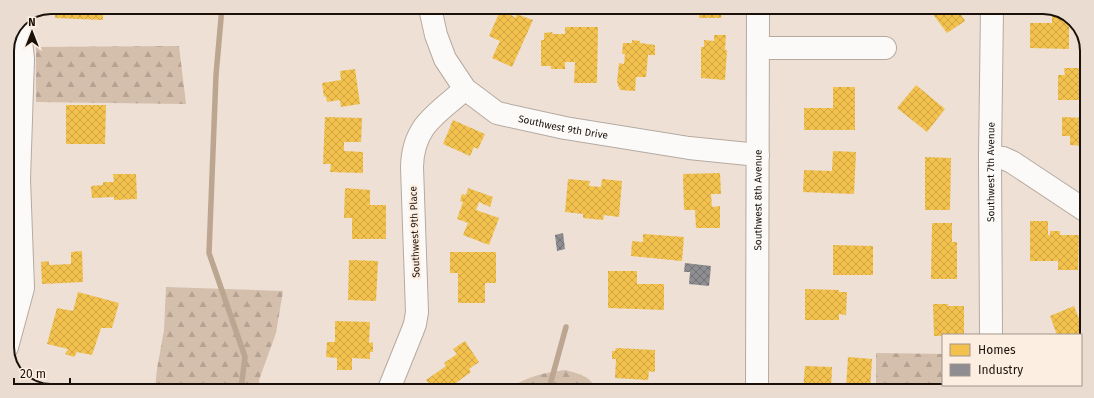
<svg xmlns="http://www.w3.org/2000/svg" width="1094" height="398" viewBox="0 0 1094 398" font-family="'Fira Sans',sans-serif">
<defs>
<pattern id="forest-firs" width="22" height="20" patternUnits="userSpaceOnUse"><rect width="22" height="20" fill="#d4beac"/><path d="M5 1l3.5 6h-7zM16 11l3.5 6h-7z" fill="#b5a293"/></pattern>
<pattern id="homes-cross-hatch" width="8" height="8" patternUnits="userSpaceOnUse"><rect width="8" height="8" fill="#f2c14e"/><path d="M0 0l8 8M0 8l8-8" fill="none" stroke="#cfa543"/></pattern>
<pattern id="industry-cross-hatch" width="8" height="8" patternUnits="userSpaceOnUse"><rect width="8" height="8" fill="#8d8d92"/><path d="M0 0l8 8M0 8l8-8" fill="none" stroke="#727275"/></pattern>
</defs>
<rect width="100%" height="100%" fill="#eee0d4"/>
<g fill="url(#forest-firs)">
<polygon points="179,46 186,104 36,102 36,47"/>
<polygon points="166,287 283,291 276,333 259,380 260,389 155,389 157,369 164,330"/>
<polygon points="876,353 943,354 943,385 970,385 970,391 876,391"/>
<path d="M565,370C576,373 593,376 595,390H506C526,377 542,373 565,370Z"/>
</g>
<g fill="url(#homes-cross-hatch)">
<polygon points="56,7 103,7 103,20 55,18"/>
<polygon points="374,8 401,8 401,15 391,15 391,9 374,10"/>
<polygon points="501,9 516,18 516,14 533,20 512,67 492,58 500,41 489,36"/>
<polygon points="699,9 722,9 721,18 699,18"/>
<polygon points="929,9 964,9 960,13 965,21 947,33"/>
<polygon points="1032,9 1057,9 1069,18 1069,49 1030,48 1030,23 1052,23 1052,12 1032,12"/>
<polygon points="565,27 598,27 597,83 574,83 575,62 565,62 565,69 551,69 551,66 541,66 541,40 544,40 544,33 552,32 553,34 565,34"/>
<polygon points="714,35 726,35 725,50 727,50 725,80 701,78 701,47 704,47 704,40 714,41"/>
<polygon points="632,40 640,41 640,43 655,45 655,55 648,55 646,77 636,77 635,91 620,90 617,82 619,63 624,64 625,54 622,54 623,43 632,43"/>
<polygon points="1064,68 1079,68 1080,74 1087,74 1087,100 1058,100 1058,75 1065,75"/>
<polygon points="355,69 360,104 341,107 340,100 327,102 326,96 324,97 322,83 341,80 340,71"/>
<polygon points="916,85 945,109 927,132 897,108"/>
<polygon points="833,87 855,87 855,130 804,130 804,108 833,108"/>
<polygon points="66,105 106,105 105,144 66,144"/>
<polygon points="325,117 362,118 361,142 344,142 344,151 363,152 363,173 330,172 331,164 323,164"/>
<polygon points="1062,117 1086,118 1086,146 1070,145 1070,136 1062,136"/>
<polygon points="453,120 485,134 478,149 474,147 470,156 443,144"/>
<polygon points="833,151 856,152 854,194 803,192 804,170 832,171"/>
<polygon points="925,157 951,158 950,210 925,210"/>
<polygon points="720,173 721,194 711,194 712,207 720,206 720,228 696,228 695,210 684,210 683,174"/>
<polygon points="113,174 136,174 137,199 114,200 114,197 92,198 91,186 103,185 103,182 114,182"/>
<polygon points="568,179 590,181 589,186 601,187 602,179 622,181 619,217 604,215 603,220 583,218 583,214 565,212"/>
<polygon points="345,188 370,190 370,205 386,205 386,239 352,239 352,218 344,218"/>
<polygon points="468,188 493,197 490,207 479,202 476,210 499,218 489,245 463,235 468,223 457,219 463,202 460,201 462,194 466,195"/>
<polygon points="1030,221 1048,221 1048,235 1050,235 1050,231 1060,231 1060,235 1079,235 1078,270 1058,270 1058,261 1030,261"/>
<polygon points="932,223 952,223 952,242 957,242 957,279 931,279"/>
<polygon points="643,234 684,237 682,261 631,256 632,241 643,242"/>
<polygon points="833,245 873,246 873,275 833,275"/>
<polygon points="82,251 83,282 42,284 41,262 49,261 49,265 71,264 71,252"/>
<polygon points="450,252 496,252 496,283 485,283 485,303 458,303 458,273 450,273"/>
<polygon points="349,260 378,261 376,301 348,300"/>
<polygon points="608,271 637,271 637,284 664,284 664,310 608,308"/>
<polygon points="805,289 839,290 839,292 847,292 846,315 839,314 839,320 805,320"/>
<polygon points="78,292 119,303 112,328 101,328 92,355 77,352 74,357 65,354 68,349 47,344 57,308 73,311"/>
<polygon points="933,304 948,304 948,306 964,306 964,335 943,335 943,336 934,336"/>
<polygon points="1074,306 1085,334 1085,356 1081,357 1081,335 1057,335 1050,316"/>
<polygon points="335,321 370,322 369,343 373,342 373,352 370,352 370,359 352,358 352,370 337,370 337,358 326,357 327,342 335,342"/>
<polygon points="465,341 479,362 469,369 471,372 446,390 433,390 426,380 446,366 444,363 457,354 453,349"/>
<polygon points="616,348 655,350 655,372 649,371 648,380 615,378 616,359 612,359 612,351 615,351"/>
<polygon points="848,357 872,359 870,390 847,391 847,388 846,388"/>
<polygon points="805,366 832,367 831,390 803,390"/>
<rect x="300" y="383" width="41" height="6"/>
<polygon points="63,385 63,389 36,388 36,386"/>
<polygon points="1038,385 1061,385 1043,391 1038,391"/>
</g>
<g fill="url(#industry-cross-hatch)">
<polygon points="563,233 565,249 557,251 555,235"/>
<polygon points="685,263 711,266 709,286 689,284 690,272 684,272"/>
</g>
<g fill="none" stroke-linecap="round" stroke-linejoin="round">
<g stroke="#bca692" stroke-width="5.5">
<polyline points="222,7 216,75 209,253 245,357 241,389"/>
<polyline points="546,390 550,385 566,327"/>
</g>
<g stroke="#b5aaa1" stroke-width="24">
<g id="minor">
<path id="s1" d="M430,8L436,35L445,59L465,89L497,113L565,128L689,148L758,155"/>
<polyline points="758,48 885,48"/>
<polyline points="990,157 1003,158 1012,162 1086,211"/>
<path id="s2" d="M991,335L990,157L992,9"/>
<polyline points="7,347 23,288 19,179 23,59 19,23"/>
<polyline points="991,385 991,391"/>
<path d="M389,389L412,332L415,324L417,312L412,167C413,125 437,114 465,89"/>
<path id="s3" d="M757,390L758,9"/>
</g>
</g>
<use href="#minor" stroke="#fcfaf9" stroke-width="22"/>
</g>
<g text-anchor="middle" stroke-width="4" stroke-linejoin="round" paint-order="stroke">
<g font-size="10" fill="#19110a" stroke="#fdeee2">
<text dy="4" stroke="none"><textPath href="#s1" startOffset="197">Southwest 9th Drive</textPath></text>
<text dy="4" stroke="none"><textPath href="#s2" startOffset="163">Southwest 7th Avenue</textPath></text>
<text dy="4" stroke="none"><textPath href="#s3" startOffset="190">Southwest 8th Avenue</textPath></text>
<text transform="translate(414 232) rotate(-92)" y="4">Southwest 9th Place</text>
</g>
</g>
<path d="M0 0H1094V398H0ZM51 14H1043A37 37 0 0 1 1080 51V347A37 37 0 0 1 1043 384H51A37 37 0 0 1 14 347V51A37 37 0 0 1 51 14Z" fill="#ebdcd1" fill-rule="evenodd"/>
<path fill="none" stroke="#19110a" stroke-width="2" d="M51 14H1043A37 37 0 0 1 1080 51V347A37 37 0 0 1 1043 384H51A37 37 0 0 1 14 347V51A37 37 0 0 1 51 14Z"/>
<rect x="942" y="334" width="140" height="52" fill="#fdeee2" stroke="#a2968c"/>
<rect x="950" y="344" width="20" height="12" fill="#f2c14e" stroke="#a2968c"/>
<text x="978" y="354" font-size="12" fill="#19110a">Homes</text>
<rect x="950" y="364" width="20" height="12" fill="#8d8d92" stroke="#a2968c"/>
<text x="978" y="374" font-size="12" fill="#19110a">Industry</text>
<g transform="translate(32 32)" stroke="#fdeee2" stroke-width="3" paint-order="stroke">
<path d="M0-3L7 15L0 10L-7 15Z" fill="#19110a"/>
<text y="-6" font-size="11" font-weight="bold" text-anchor="middle" fill="#19110a">N</text>
</g>
<path d="M14 378v6h56v-6" fill="none" stroke="#19110a" stroke-width="2"/>
<text x="20" y="378" font-size="12" fill="#19110a" stroke="#fdeee2" stroke-width="3" paint-order="stroke">20 m</text>
</svg>
